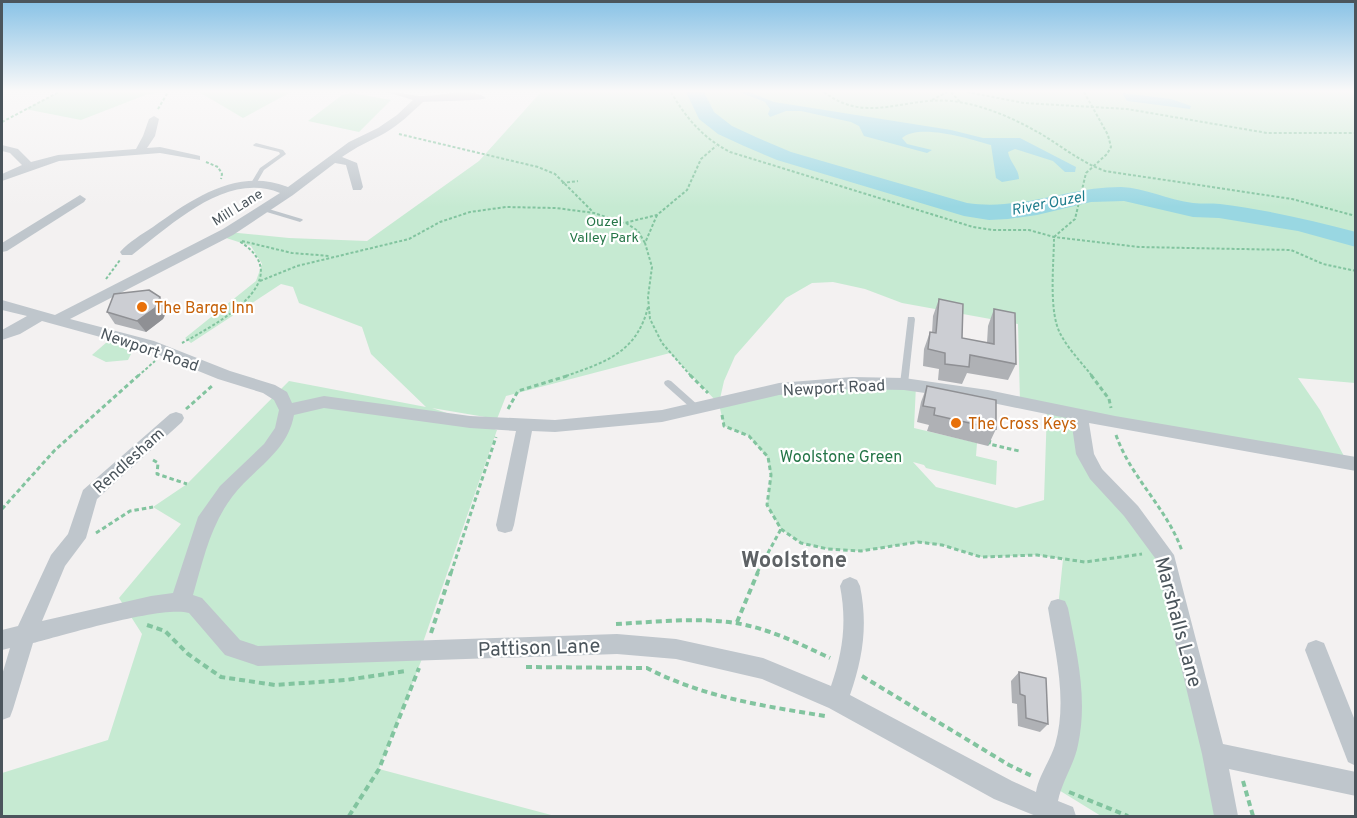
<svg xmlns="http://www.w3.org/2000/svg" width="1357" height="818" viewBox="0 0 1357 818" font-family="Overpass,sans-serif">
<rect width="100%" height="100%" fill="#f3f1f1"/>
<g fill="#c6ead2" fill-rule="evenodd">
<polygon points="59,92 167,92 148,94 81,120 25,109"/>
<polygon points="199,92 291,92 243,118"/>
<path d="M541,92H1355V383L1298,378L1320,410L1347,462L1079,415L1081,440L1164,555L1214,754L1226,816H1101L1049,784L1066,747L1058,608L1063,559L1037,555L981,557L942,545L918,542L861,551L828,549L801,543L781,529L767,505L771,475L767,457L749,436L724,426L719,404L670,353L506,396L497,419L432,408L497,430L420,651H425L379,769L555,816H2V773L108,740L142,634L119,598L181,524L153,507L187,484L289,381L426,407L371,354L362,327L299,303L293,287L281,284L191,343L185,338L256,281L262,264L251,246L220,236L228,232L289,238L367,241L479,161ZM833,282L865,289L902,303L1018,324L1020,402L1047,409L1044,500L1016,508L936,487L913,462L924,465L926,468L996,485L997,461L976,456L977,443L914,428L916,385L779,389L719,403L724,381L735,356L786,298L812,283Z"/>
<polygon points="352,93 391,100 359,132 308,121 342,95"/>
<polygon points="107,342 118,343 133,350 128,360 106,362 92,355"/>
</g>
<g fill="#99d7e2">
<path d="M739,92H749L774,102L951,130L983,138H1020L1076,167L1075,172H1065L1053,161L1015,149L1008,152C1010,163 1019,169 1019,179L1002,182L996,178L991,145C970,139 919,123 902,138L907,144L932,150L927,153L864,136L859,126L851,122L801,111H786L770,117L768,114L770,109L765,102Z"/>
<polygon points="1122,93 1171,99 1191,106 1190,109 1127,101"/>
</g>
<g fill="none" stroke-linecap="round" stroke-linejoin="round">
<path fill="#99d7e2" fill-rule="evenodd" d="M686,92H704L714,112L732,126L758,138L791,152L967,203C1022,211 1067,187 1121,187C1145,188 1169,200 1193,203C1202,204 1211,203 1220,204C1267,210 1311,220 1356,232V247L1298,231L1219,218L1193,217L1124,201L1091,202L1037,215L1008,219L989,220L964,216L777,160L744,146L718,134L699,119Z"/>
<g stroke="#82c49f" stroke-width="2" stroke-dasharray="3 2" stroke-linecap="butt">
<path d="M671,92C686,118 703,138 730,152L973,227L993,230H1029L1054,237L1139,247L1291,250L1323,264L1356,271"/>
<path d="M824,92C867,125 905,96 952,101C985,105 1018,120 1046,137C1065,149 1083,163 1105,171L1292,199L1356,216"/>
<polyline points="951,92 960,102"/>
<polyline points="967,92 1024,103 1127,109 1267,133 1356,133"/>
<path d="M1084,92L1108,135L1111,147L1107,154L1086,173L1075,219L1054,237C1054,263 1048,313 1061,335C1069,350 1082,363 1092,376"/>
<polyline points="932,100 947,92"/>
<polyline points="158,109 168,92"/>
<polyline points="2,122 59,92"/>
<polyline points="399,134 538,167 555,174 593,212"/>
<polyline points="206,162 218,167 222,174 221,179"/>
<polyline points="562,183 578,181"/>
<polyline points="657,215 645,243 652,267 648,297 650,319 662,343 691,376"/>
<polyline points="626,223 638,231 645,243"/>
<polyline points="242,241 292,253 330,256"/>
<polyline points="106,279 120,260"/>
<polyline points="260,281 297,266 409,239 440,222 470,212 506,207 556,208 594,213 624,223 657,215 687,190 701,159 716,146"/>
<path d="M182,343C215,325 301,280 239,241"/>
<polyline points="138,376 155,361"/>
<path d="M566,376C606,362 637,352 648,307"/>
</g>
<g stroke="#82c49f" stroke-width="3" stroke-dasharray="4.5 3" stroke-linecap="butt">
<polyline points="690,375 708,393"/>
<polyline points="1091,375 1109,399 1111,408"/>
<polyline points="186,409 213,385"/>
<polyline points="508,409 518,391 570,375"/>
<polyline points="722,415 724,426 749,436 768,457 771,475 767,505 781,529 801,543 828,549 861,551 918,542 942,545 981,557 1037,555 1085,562 1142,554"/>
<path d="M1116,435C1131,478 1167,508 1182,551"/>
<polyline points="990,440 989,444 1019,451"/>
<polyline points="153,460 158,463 157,474 187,484"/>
<polyline points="2,509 54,451 139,375"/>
<polyline points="96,533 130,511 153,507"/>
<polyline points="451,573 496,437"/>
<polyline points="757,573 781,529"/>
</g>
<g stroke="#82c49f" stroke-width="4" stroke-dasharray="6 4" stroke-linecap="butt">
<polyline points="737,622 758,572"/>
<path d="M616,624C655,622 696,617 735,623C768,628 800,644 830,658"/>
<polyline points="147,625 165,631 188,654 221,677 275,685 346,680 406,671"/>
<polyline points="431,633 451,572"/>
<path d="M526,667L647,668C702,697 764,706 825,716"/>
<polyline points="862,676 1009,765 1032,776"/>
<polyline points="1243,781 1253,816"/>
<polyline points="1069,792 1128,816"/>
<polyline points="349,816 379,769 419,668"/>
</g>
<g fill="#bfc6cc" fill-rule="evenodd">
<polygon points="256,143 283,150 286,154 264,170 256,184 254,185 251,183 260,168 280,154 279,152 254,146 253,145"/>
<polygon points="262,207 302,219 303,220 300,222 260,210 260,208"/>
<polygon points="908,317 914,317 915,319 908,384 904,387 900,384"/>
<polygon points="668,380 671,381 699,406 700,408 699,410 693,410 665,385 664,383 665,381"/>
</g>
<g fill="#bfc6cc" fill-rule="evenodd">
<path d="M387,92C399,92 409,95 420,96C440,97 470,86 486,98C482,101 433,101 423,102C411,113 399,125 385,133C370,141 356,147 342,157L357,163L363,187L361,190H353L346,165L335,163L293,195L233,235L70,319L154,341L230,371L275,385L287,392L292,403L324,396L470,416L555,420L662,410L779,383L852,377L904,378L988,390L1115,416L1356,457V471L1089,423L1094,454L1102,469L1138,506L1174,555L1223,744L1356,772V796L1229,769L1238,816H1214L1202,754L1155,558L1124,516L1090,479L1076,454L1071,419L988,402L904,390L852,389L779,395L662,422L555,432L532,431L514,525L512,531L505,533L498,531L496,525L516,431L470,428L324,408L294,415C287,453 254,468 232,497C210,526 203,561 193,595L202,598L240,640L258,646L617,634L676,639L763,658L831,686C843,652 847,622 840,586L843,580L850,577L857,580L860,586C868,625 863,658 850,695L1012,781L1036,792C1039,775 1050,761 1055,745C1068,700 1055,652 1048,608L1051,601L1058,599L1065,601L1068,608C1077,654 1088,699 1078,745C1074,765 1062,781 1058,801L1073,807L1076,816H1036L994,799L829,708L762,679L676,659L617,654L258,666L225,655L189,613C163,605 64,635 33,643L13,709L10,717L2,720V675L10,648L2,650V630L18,626L51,555L68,534L83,490L170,414L176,412L182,414L184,418L182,422L97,499L86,538L65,566L42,621L151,596L173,593L198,517L220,486L264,444L275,428L279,410L274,400L263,393L218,379L144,349L42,321L20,334L2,340V330L27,316L2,310V300L55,315L223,229L280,193C226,171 172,225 132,255H122L120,252C129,242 142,234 153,227C193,198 238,167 288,187L349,142L378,128L397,115L413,100Z"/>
<polygon points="154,116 159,119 155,136 147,148 160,147 196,155 200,156 200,160 160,153 59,161 2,181 2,174 22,165 10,153 2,151 2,145 18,149 31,162 58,155 136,149 143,136 149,119"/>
<polygon points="80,195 86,199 84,202 7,251 2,252 2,243"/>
<polygon points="1316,640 1324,643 1356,723 1356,766 1348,762 1305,650 1308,643"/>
</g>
</g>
<g fill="#afb1b5">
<polygon points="939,299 962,338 987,343 988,326 994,309 1016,364 1008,380 967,373 962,384 938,380 939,369 923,366 924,349 930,332 932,333 933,316"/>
<polygon points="168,309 163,319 146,332 115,324 107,312"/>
<polygon points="927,386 996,429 988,446 927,431 929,425 917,422 921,402"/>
<polygon points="1019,672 1048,724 1040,732 1018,726 1017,704 1012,703 1011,681"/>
</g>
<polygon fill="#8f9094" points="160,297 168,309 163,319 146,332 137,321"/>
<g fill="#ccced3" stroke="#8f9094" stroke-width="1.5">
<polygon points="149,290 160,297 155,308 137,321 107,312 114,294"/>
<polygon points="939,299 963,304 962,338 994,344 994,309 1015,313 1016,364 970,355 969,367 945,364 945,353 928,349 930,332 936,333"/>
<polygon points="927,386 996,400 996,429 934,415 935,408 923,406"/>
<polygon points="1019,672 1046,678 1048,724 1026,718 1025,696 1020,694"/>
</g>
<linearGradient id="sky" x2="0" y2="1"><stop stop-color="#88c2e6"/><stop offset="0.44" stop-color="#faf9f9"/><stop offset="1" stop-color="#faf9f9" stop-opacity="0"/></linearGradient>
<rect width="1357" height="207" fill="url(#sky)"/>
<g fill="#e8710a" stroke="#fff" stroke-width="2">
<circle cx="142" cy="307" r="6"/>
<circle cx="956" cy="423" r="6"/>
</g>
<g text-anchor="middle" stroke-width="4.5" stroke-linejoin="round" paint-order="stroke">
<g font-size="14" fill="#4b555c" stroke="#fff">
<text transform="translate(237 207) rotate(-32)" y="5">Mill Lane</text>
</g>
<g font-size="14" fill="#247547" stroke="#fff">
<text x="604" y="226">Ouzel<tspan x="604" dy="16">Valley Park</tspan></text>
</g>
<g font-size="15" font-style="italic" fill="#1e7d8d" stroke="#fff">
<text transform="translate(1048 203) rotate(-11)" y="5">River Ouzel</text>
</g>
<g font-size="16" fill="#c56008" stroke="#fff" text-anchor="start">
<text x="154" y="313">The Barge Inn</text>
<text x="968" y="429">The Cross Keys</text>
</g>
<g font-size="16" fill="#4b555c" stroke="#fff">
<text transform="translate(150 349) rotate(19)" y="6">Newport Road</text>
<text transform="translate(834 387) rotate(-3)" y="6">Newport Road</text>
<text transform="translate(128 460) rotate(-42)" y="6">Rendlesham</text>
</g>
<g font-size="16" fill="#247547" stroke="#fff">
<text x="841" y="462">Woolstone Green</text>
</g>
<g font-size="20" fill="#4b555c" stroke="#fff">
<text transform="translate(1179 622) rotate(75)" y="7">Marshalls Lane</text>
<text transform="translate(539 647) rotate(-2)" y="7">Pattison Lane</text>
</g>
<g font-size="22" font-weight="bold" fill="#5e6265" stroke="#fff">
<text x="794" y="567">Woolstone</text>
</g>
</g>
<rect width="1357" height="818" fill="none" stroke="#4b555c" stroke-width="6"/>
</svg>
